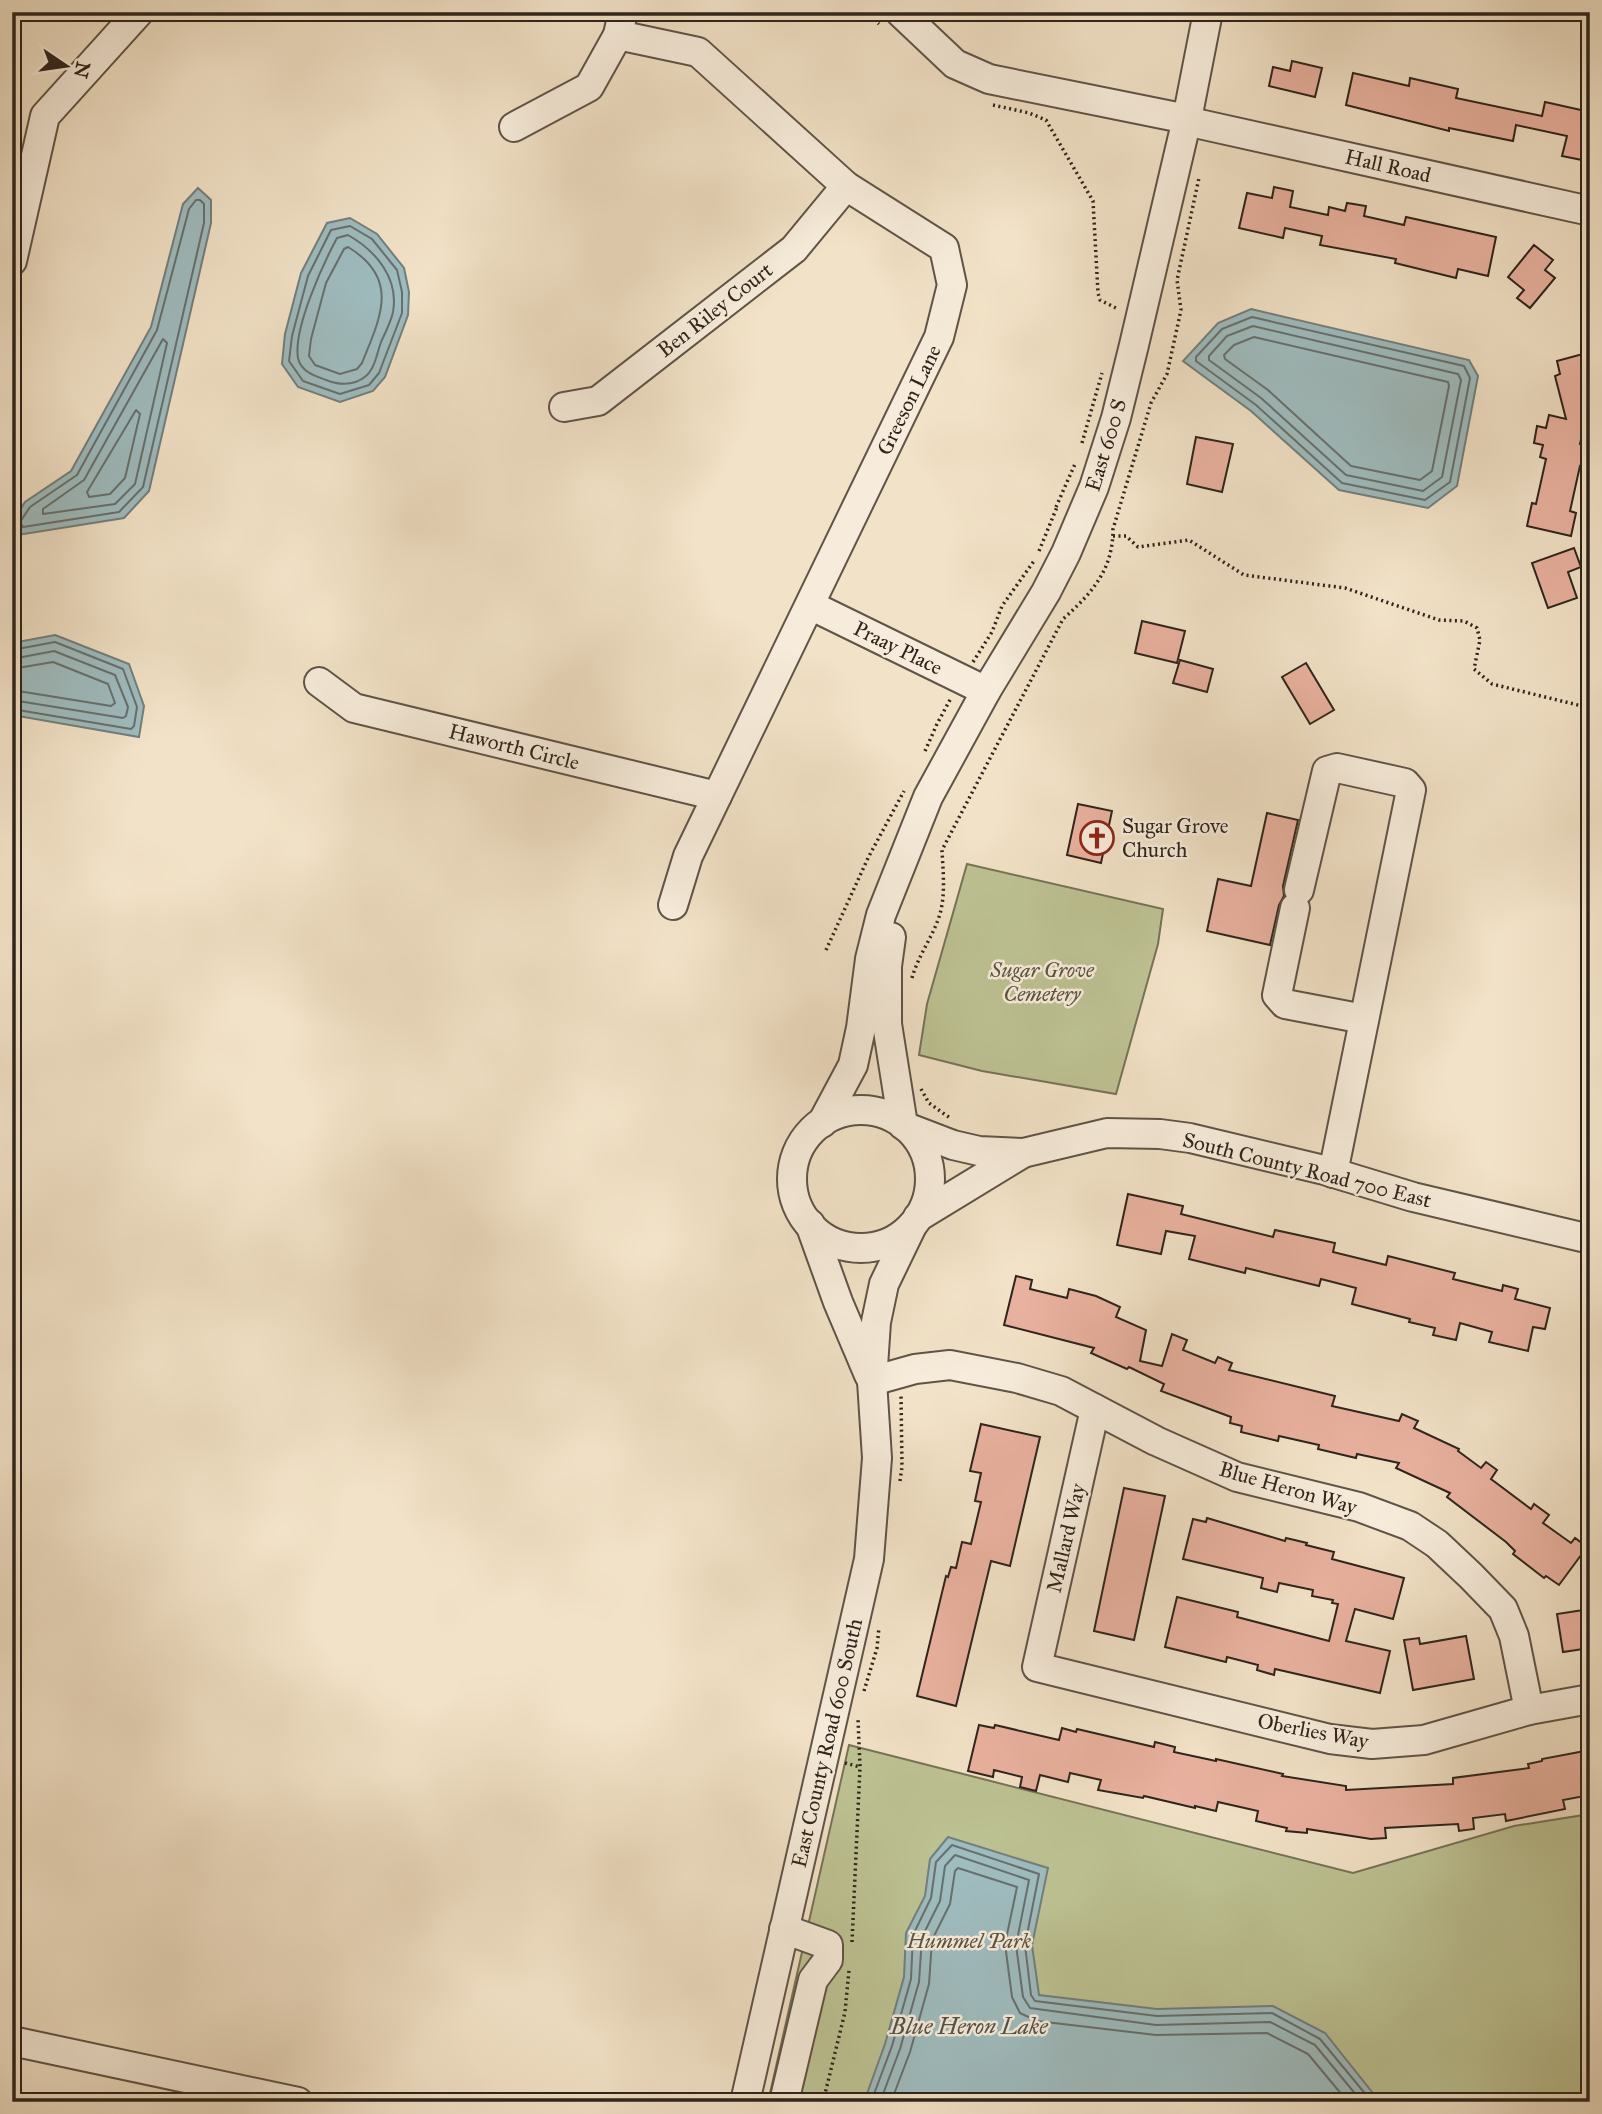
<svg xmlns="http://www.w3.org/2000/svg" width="1602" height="2114" viewBox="0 0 1602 2114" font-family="'IM FELL Great Primer',serif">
<rect width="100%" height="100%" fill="#f2e2c7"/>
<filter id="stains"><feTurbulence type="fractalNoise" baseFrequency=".00286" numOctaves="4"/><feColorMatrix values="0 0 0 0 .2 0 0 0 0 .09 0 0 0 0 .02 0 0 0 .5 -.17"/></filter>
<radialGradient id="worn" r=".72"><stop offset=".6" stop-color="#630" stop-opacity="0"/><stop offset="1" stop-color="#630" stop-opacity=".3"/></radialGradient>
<g fill="#bdc293" stroke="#767358" stroke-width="2">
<polygon points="967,864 1163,909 1158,944 1116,1094 982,1071 919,1055 927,1004"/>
<polygon points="849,1745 1353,1873 1514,1826 1590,1814 1590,2102 768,2102"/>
</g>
<g fill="#9fbcbf" stroke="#727f7e" stroke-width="2">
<polygon points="198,188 211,200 211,223 149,491 124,518 18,535 13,521 25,502 71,471 151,327 183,204"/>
<polygon points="350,218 377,234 404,268 409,292 408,315 385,377 373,391 340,402 298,387 282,364 285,334 301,273 327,223"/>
<polygon points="1251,309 1469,360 1478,376 1457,486 1428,508 1339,490 1251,411 1183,361 1218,323"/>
<polygon points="55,635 129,664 144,706 139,737 12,715 12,643"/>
<polygon points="948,1837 1048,1868 1032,1945 1039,1995 1157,2009 1273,2006 1325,2033 1380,2102 864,2102 885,2044 904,1977 906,1933 925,1896 930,1859"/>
</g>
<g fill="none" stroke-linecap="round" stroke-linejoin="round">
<g stroke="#66706e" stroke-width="2">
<polygon points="196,200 200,200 204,204 204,223 143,487 119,512 23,527 20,522 30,507 77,475 157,330 189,209"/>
<polygon points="350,226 372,239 397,270 402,292 402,313 379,373 369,385 340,394 303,381 289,361 292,336 308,276 331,230"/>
<path d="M348,235C376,251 399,278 393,312C391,322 385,333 381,342C377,353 375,368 366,376C354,386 339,385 326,380C315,376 301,372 298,358C293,329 323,264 337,238Z"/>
<path d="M348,247C401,279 380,318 362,363L357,369L340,374L315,365L309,356L311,339L326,283L344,249Z"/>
<polygon points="1252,317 1464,366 1470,378 1450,482 1425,500 1342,483 1256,405 1196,361 1196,357 1222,329"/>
<polygon points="1253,326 1458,374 1461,380 1442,477 1423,491 1346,475 1261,398 1209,360 1209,356 1227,336"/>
<polygon points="1254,337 1448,382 1449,386 1432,471 1420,480 1351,466 1268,390 1225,359 1224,355 1234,345"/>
<polygon points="163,339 167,343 135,484 115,504 43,514 43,509 84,480"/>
<polygon points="136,410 140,414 125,478 110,494 89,497 87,492"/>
<polyline points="12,650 55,642 123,669 137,707 134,726 131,729 12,709"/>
<polyline points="12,659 54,651 115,675 128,707 126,716 123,718 12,700"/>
<polyline points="12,669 53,662 108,684 115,703 111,706 12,690"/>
<polyline points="871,2102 892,2046 911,1979 913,1935 931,1898 936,1862 952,1845 1039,1874 1025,1945 1031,1995 1035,2001 1157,2016 1272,2013 1320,2039 1372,2102"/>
<polyline points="880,2102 900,2049 919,1982 922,1937 940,1901 945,1866 955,1855 1029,1880 1016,1945 1023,1997 1030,2008 1156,2025 1270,2022 1315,2045 1362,2102"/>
<polyline points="891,2102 910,2052 929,1984 932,1940 950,1904 955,1871 958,1868 1017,1887 1005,1944 1012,1997 1020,2013 1037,2021 1156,2035 1267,2033 1308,2054 1348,2102"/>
</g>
</g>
<g fill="#e9b19f" stroke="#2e241c" stroke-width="2">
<polygon points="1292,61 1322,68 1315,97 1269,86 1273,67 1290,71"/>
<polygon points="1353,73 1409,86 1410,78 1458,89 1456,98 1542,116 1545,102 1590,112 1582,160 1562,156 1567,136 1516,125 1513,141 1449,128 1449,131 1346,105"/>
<polygon points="1274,187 1293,191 1290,207 1328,215 1329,207 1345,211 1347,203 1366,206 1364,216 1404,225 1406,217 1496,237 1488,276 1458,269 1456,278 1395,263 1396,259 1320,245 1322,236 1285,228 1283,238 1239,228 1247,193 1272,198"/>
<polygon points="1534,245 1553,260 1545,270 1555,278 1530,308 1517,298 1524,290 1508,277"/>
<polygon points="1590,352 1590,402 1580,444 1590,446 1590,450 1586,467 1580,466 1570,511 1576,513 1571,536 1527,526 1532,503 1536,504 1546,459 1540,457 1543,445 1534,443 1537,426 1546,428 1549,415 1566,419 1555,376 1560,374 1557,361"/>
<polygon points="1196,437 1233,444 1222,492 1187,484"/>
<polygon points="1574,548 1581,567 1568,572 1577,598 1548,608 1532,563"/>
<polygon points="1142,621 1185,631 1177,663 1135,653"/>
<polygon points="1180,660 1213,669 1207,692 1173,683"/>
<polygon points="1306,663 1334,710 1310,724 1282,677"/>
<polygon points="1078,804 1112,811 1101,863 1067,855"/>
<polygon points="1267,813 1298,820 1283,886 1284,896 1279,905 1270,945 1207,931 1218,879 1251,886"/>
<polygon points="1128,1194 1183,1206 1181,1214 1273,1237 1275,1230 1335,1243 1333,1252 1386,1265 1388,1256 1455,1273 1453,1279 1502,1291 1503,1285 1518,1289 1515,1299 1550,1308 1545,1329 1533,1327 1528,1351 1489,1342 1492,1332 1460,1323 1456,1340 1433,1335 1435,1328 1409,1322 1410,1319 1352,1304 1356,1288 1321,1279 1319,1286 1246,1268 1245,1273 1189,1259 1195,1236 1166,1231 1161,1254 1117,1245"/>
<polygon points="1016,1276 1032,1280 1030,1289 1067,1298 1069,1289 1096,1296 1120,1307 1116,1317 1146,1330 1140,1361 1162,1366 1172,1334 1187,1340 1183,1350 1215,1363 1218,1357 1232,1363 1229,1370 1335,1396 1332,1406 1399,1421 1402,1414 1418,1421 1414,1428 1459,1449 1458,1451 1481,1468 1486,1462 1497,1470 1491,1479 1531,1509 1534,1504 1549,1515 1543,1523 1571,1543 1575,1538 1587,1547 1559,1585 1546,1576 1544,1578 1513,1554 1515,1551 1506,1542 1447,1497 1450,1493 1396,1468 1399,1463 1357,1454 1356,1458 1318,1449 1319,1445 1279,1436 1278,1441 1241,1432 1242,1426 1230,1423 1231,1417 1161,1391 1164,1384 1129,1367 1127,1369 1091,1353 1094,1348 1004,1325"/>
<polygon points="981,1424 1040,1437 1010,1566 991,1561 956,1706 917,1696 946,1576 948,1577 951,1567 956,1568 962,1542 971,1544 981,1502 975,1501 981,1473 970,1471"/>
<polygon points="1124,1488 1165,1496 1134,1640 1094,1631"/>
<polygon points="1207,1518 1285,1541 1286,1538 1307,1543 1306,1545 1334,1552 1332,1559 1404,1578 1393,1619 1355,1609 1346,1641 1390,1651 1380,1693 1275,1669 1274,1675 1257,1670 1258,1665 1227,1657 1226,1662 1165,1647 1177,1597 1238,1612 1237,1617 1329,1641 1338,1604 1332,1603 1333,1600 1312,1596 1313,1590 1279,1583 1277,1592 1261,1588 1263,1578 1183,1559 1193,1519 1206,1522"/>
<polygon points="1590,1609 1590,1648 1563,1652 1557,1614"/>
<polygon points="1466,1636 1474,1679 1413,1690 1404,1640 1419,1638 1420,1644"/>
<polygon points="979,1725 994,1728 995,1725 1059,1740 1062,1728 1076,1732 1077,1729 1154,1747 1155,1742 1175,1747 1174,1752 1216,1761 1216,1759 1283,1774 1282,1776 1346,1786 1346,1790 1453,1784 1453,1778 1529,1768 1528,1764 1542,1761 1542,1759 1590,1750 1590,1795 1563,1800 1565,1809 1506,1821 1505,1814 1473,1818 1474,1829 1459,1831 1458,1824 1385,1828 1386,1838 1371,1839 1307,1829 1307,1833 1286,1831 1287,1828 1256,1821 1258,1811 1218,1802 1216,1811 1195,1806 1195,1808 1144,1796 1143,1798 1115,1793 1098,1790 1101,1780 1070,1773 1068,1782 1040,1775 1036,1791 1020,1787 1022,1777 994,1770 993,1777 968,1771"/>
</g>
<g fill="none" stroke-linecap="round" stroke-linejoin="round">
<g stroke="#5f5447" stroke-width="32">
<g id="minor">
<polyline points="900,12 955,64 989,79 1187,119"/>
<polyline points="618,35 698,52 846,186 944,248 952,285 939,337 688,856 673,905"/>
<polyline points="1186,121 1590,211"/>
<polyline points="514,127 589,87 618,35 623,12"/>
<polyline points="12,261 45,116 139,12"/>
<polyline points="564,407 598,401 794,249 846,186"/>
<polyline points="810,605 986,691"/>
<polyline points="319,682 354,708 717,796"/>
<polyline points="1299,890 1327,771 1337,768 1405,783 1411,790 1333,1173"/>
<polyline points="1295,908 1277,995 1285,1004 1364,1019"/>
<polyline points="891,937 887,966 887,1024 903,1125"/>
<circle cx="861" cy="1179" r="69"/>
<polyline points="822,1123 853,1065 861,1028 870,959 881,915 928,797 986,691 1046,592 1066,553 1094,487 1116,418 1134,345 1187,119 1208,12"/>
<polyline points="906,1127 953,1145 979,1151 1023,1153 1107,1133 1160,1134 1190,1138 1324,1170 1413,1197 1590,1239"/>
<polyline points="918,1217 1023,1153"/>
<polyline points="810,1224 838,1302 869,1375"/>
<polyline points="872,1381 915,1369 950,1365 1017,1378 1061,1391 1156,1441 1237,1477 1359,1507 1410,1526 1437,1544 1471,1576 1503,1609 1514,1636 1529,1710"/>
<polyline points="1095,1409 1037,1667 1330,1739 1372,1744 1424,1740 1529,1710 1590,1699"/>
<polyline points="12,2041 298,2102"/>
<polyline points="745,2102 869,1559 877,1458 872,1381 876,1322 884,1284 912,1226"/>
<polyline points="784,2102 813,1980 828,1960 828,1945 784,1929"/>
</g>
</g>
<g stroke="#2e241c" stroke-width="3.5" stroke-dasharray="2 3.5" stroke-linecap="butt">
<polyline points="866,12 879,24"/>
<polyline points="993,105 1029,113 1046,120 1093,201 1098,293 1100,300 1118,309"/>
<polyline points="1082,443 1102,373"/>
<polyline points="1056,507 1075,464"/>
<polyline points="1113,536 1126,536 1138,547 1189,540 1244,575 1345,588 1439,620 1464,621 1477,628 1480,640 1474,669 1492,684 1590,708"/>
<polyline points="1039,551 1057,507"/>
<polyline points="973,662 992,632 1002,606 1034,561"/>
<polyline points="925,751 937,724 951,698"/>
<polyline points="826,950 868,858 904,791"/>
<path d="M912,978C918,956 932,938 939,917C946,896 943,872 942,850L1063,619C1092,593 1113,570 1113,529L1151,403L1167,374L1181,310L1177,280L1199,178"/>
<polyline points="921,1089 929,1103 950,1118"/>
<polyline points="900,1481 902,1467 901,1394"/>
<polyline points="864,1691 877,1648 879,1627"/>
<polyline points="845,1763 860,1767"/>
<polyline points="852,1942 860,1767 858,1719"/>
<polyline points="823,2102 845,2012 849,1970"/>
</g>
<use href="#minor" stroke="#f7ecdb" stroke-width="28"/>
</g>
<defs>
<g id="church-ring" transform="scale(1.75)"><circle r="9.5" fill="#f7ecdb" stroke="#8f2418" stroke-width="1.5"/><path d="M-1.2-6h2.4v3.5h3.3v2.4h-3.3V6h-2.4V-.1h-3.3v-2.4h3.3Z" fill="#8f2418"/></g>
</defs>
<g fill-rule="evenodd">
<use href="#church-ring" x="1097" y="838"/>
</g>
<g text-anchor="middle" stroke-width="5" stroke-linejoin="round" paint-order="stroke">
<g font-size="21" fill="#2e241c" stroke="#f7ecdb">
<text transform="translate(1388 166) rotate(13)" y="7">Hall Road</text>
<text transform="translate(715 310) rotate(-38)" y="7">Ben Riley Court</text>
<text transform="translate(909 400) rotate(-64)" y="7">Greeson Lane</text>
<text transform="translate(1106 445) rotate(-73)" y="7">East 600 S</text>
<text transform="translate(898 648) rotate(26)" y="7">Praay Place</text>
<text transform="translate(514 747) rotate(14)" y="7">Haworth Circle</text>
<text transform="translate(1307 1170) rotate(14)" y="7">South County Road 700 East</text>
<text transform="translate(1288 1488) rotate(16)" y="7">Blue Heron Way</text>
<text transform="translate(1066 1538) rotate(-77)" y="7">Mallard Way</text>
<text transform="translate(1313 1731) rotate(11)" y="7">Oberlies Way</text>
<text transform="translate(827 1743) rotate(-77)" y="7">East County Road 600 South</text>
</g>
<g font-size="21" fill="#2e241c" stroke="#f7ecdb" text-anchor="start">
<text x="1122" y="833">Sugar Grove<tspan x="1122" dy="24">Church</tspan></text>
</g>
<g font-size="21" font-style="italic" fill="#595340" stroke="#f7ecdb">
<text x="1042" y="977">Sugar Grove<tspan x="1042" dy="24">Cemetery</tspan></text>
<text x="969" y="1948">Hummel Park</text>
</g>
<g font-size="23" font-style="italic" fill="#50524d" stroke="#f7ecdb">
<text x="969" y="2034">Blue Heron Lake</text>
</g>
</g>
<rect width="1602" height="2114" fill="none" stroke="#f2e2c7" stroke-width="42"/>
<rect x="14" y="14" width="1574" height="2086" fill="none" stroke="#2e241c" stroke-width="3.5"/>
<rect x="21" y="21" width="1560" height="2072" fill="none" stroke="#2e241c" stroke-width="2"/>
<g transform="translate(66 66) rotate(103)" stroke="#f7ecdb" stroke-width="5" paint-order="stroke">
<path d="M0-5L12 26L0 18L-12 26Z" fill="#2e241c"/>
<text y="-10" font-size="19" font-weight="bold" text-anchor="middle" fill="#2e241c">N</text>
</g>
<rect width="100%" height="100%" filter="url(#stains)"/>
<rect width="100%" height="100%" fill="url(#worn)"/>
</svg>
